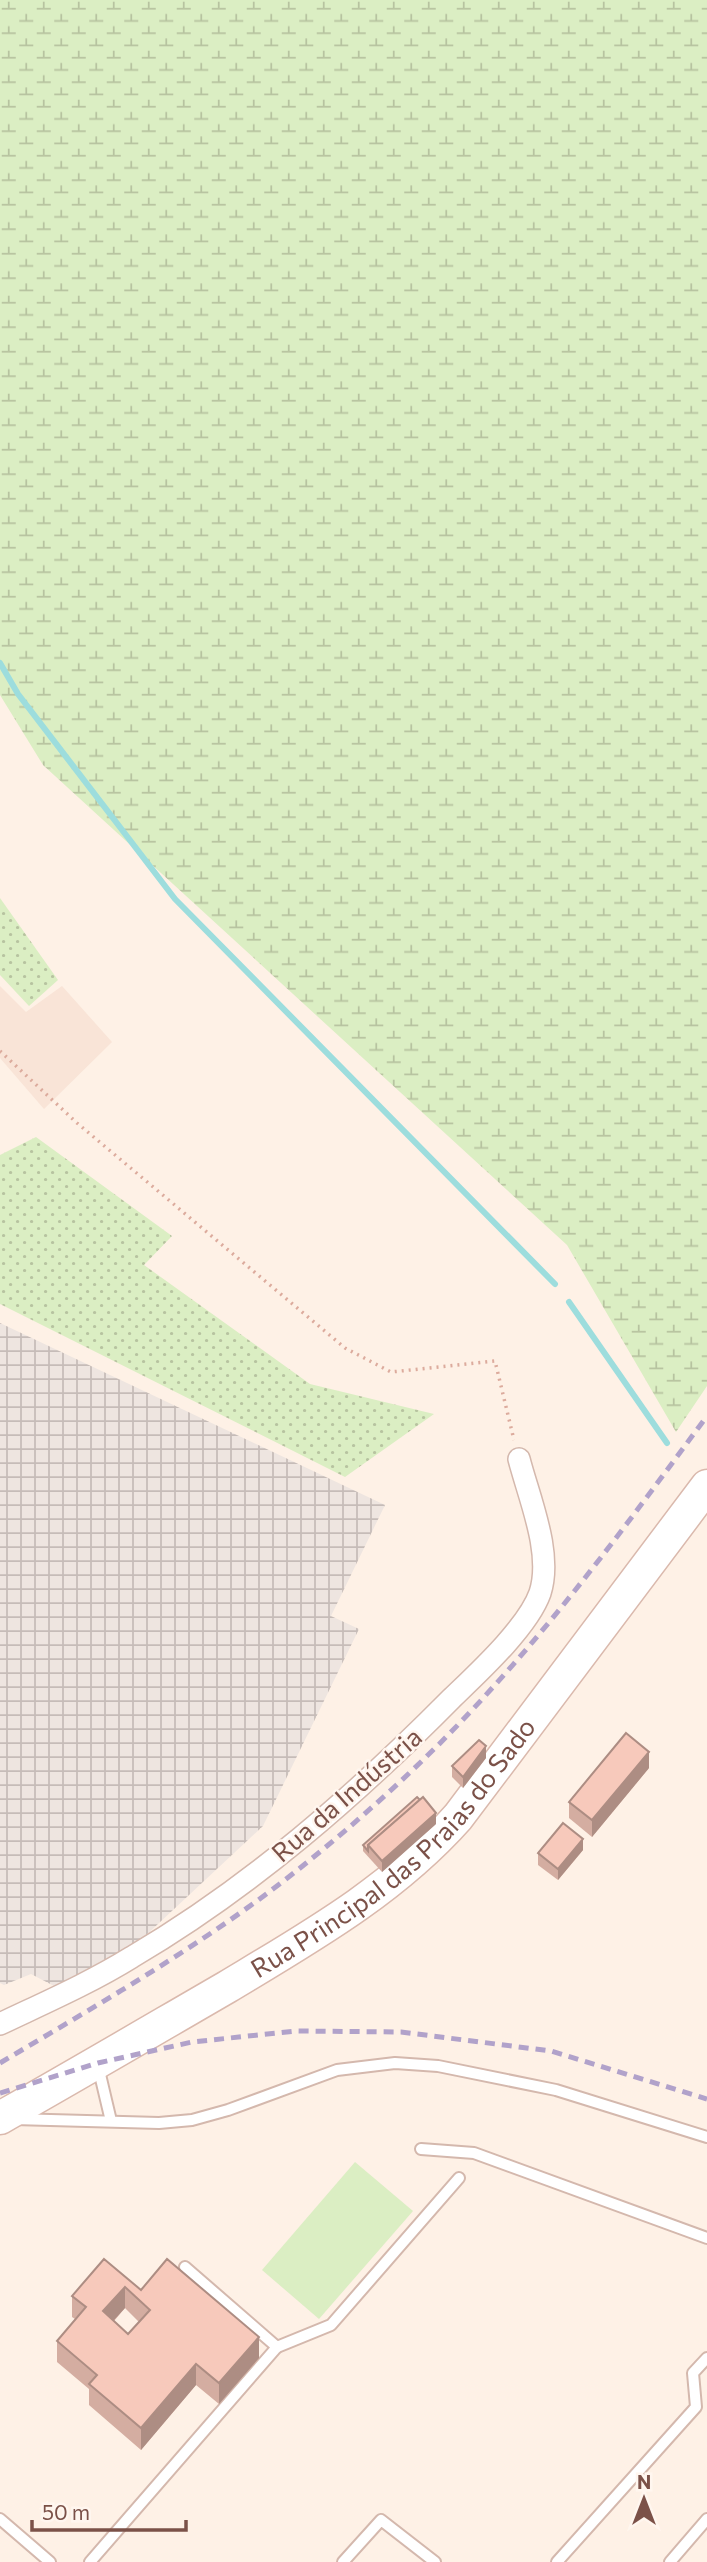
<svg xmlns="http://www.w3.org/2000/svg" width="707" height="2562" viewBox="0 0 707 2562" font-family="Commissioner,sans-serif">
<defs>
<pattern id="industrial-grid" width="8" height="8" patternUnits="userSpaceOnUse" patternTransform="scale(1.75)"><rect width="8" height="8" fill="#eee5e0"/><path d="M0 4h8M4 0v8" fill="none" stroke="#c6bcb8"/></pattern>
<pattern id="grass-dots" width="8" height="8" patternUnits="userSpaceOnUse" patternTransform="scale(1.75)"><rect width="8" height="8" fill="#dbeec3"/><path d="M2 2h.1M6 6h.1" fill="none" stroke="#b7c3a0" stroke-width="1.8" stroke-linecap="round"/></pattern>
<pattern id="wetland-marsh" width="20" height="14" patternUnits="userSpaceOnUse" patternTransform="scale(1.75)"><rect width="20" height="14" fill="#dbeec3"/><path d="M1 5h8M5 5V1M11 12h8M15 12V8" fill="none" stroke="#b7c3a0"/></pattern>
</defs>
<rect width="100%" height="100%" fill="#fef1e6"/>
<polygon fill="#f9e4d7" points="0,986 26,1012 62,986 112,1042 44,1109 0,1058"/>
<polygon fill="url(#industrial-grid)" points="0,1323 385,1505 331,1616 359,1629 263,1826 143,1938 56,1987 31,1974 4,1985 0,1983"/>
<g fill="url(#grass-dots)">
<polygon points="0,898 58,980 29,1006 0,975"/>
<polygon points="36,1137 172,1236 144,1265 310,1384 434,1414 345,1477 0,1304 0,1155"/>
</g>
<polygon fill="url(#wetland-marsh)" points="0,0 707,0 707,1386 676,1432 567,1245 43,765 0,695"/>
<polygon fill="#dbeec3" points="355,2162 413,2211 319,2319 262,2270"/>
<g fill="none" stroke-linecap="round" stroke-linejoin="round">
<g stroke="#9ddddd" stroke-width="6">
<polyline points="0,663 18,694 175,899 555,1284"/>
<polyline points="569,1302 667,1443"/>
</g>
<g stroke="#d4b8ad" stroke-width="14">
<g id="lane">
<polyline points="98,2066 111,2121"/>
<polyline points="14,2119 159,2123 192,2120 228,2110 337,2070 395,2063 438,2066 556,2090 707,2137"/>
<polyline points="421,2149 474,2153 707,2238"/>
<polyline points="185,2267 277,2347 331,2325 459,2178"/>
<polyline points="0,2519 50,2562"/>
<polyline points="90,2562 277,2347"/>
<polyline points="343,2562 381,2520 435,2562"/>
<polyline points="557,2562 696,2407 693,2373 707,2358"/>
<polyline points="670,2562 707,2519"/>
</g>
</g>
<g stroke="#d4b8ad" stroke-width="24">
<path id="street" d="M0,2024C44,2003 90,1983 132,1957C251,1887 355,1796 452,1698C478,1673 528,1627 540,1593C553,1553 529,1498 519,1459"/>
</g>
<g stroke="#dab9ad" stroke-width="35">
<g id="secondary">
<path id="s1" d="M0,2118C76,2075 151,2031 227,1987C310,1937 393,1890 458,1817L707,1486"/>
</g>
</g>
<polyline stroke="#dcab9d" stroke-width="3.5" stroke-dasharray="2 5" stroke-linecap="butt" points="0,1051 77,1123 345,1348 391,1372 495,1361 514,1440"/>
<use href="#lane" stroke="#fff" stroke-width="10"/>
<use href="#street" stroke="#fff" stroke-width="21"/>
<use href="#secondary" stroke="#fff" stroke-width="32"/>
<g stroke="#b1a2ca" stroke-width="5" stroke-dasharray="10 7" stroke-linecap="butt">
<path d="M0,2063C104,2001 211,1940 305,1864C372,1810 437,1750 494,1686C571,1601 639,1508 707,1416"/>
<polyline points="0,2093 98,2063 192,2042 296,2031 401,2032 551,2051 707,2099"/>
</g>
</g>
<g fill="#d4ada1" fill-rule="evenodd">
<polygon points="486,1758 463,1788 452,1777 452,1766"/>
<polygon points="649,1768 592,1837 569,1818 569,1802"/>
<polygon points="436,1824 382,1872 363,1851 363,1845"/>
<polygon points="583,1850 558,1880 538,1865 538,1853"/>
<path d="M104,2259L141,2290L259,2358L219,2404L196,2385L141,2450L89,2405V2389L57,2362V2341L75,2319L72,2317V2296ZM125,2308L139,2322L128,2334L114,2321Z"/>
</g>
<g fill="#ad8d83">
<polygon points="486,1746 486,1758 463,1788 463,1777"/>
<polygon points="649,1752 649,1768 592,1837 592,1820"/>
<polygon points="436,1813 436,1824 382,1872 382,1861"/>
<polygon points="583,1839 583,1850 558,1880 558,1869"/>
<polygon points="125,2287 125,2308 103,2332 103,2311"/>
<polygon points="259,2337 259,2358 219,2404 219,2383"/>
<polygon points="196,2364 196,2385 141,2450 141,2428"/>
</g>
<g fill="#f7c9bb" stroke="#ad8d83" stroke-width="2" fill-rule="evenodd">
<polygon points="626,1733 649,1752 592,1820 569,1802"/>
<polygon points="479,1740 486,1746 463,1777 452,1766"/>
<polygon points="417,1797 420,1800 368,1845 368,1851 363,1845"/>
<polygon points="423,1797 436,1813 382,1861 368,1845"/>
<polygon points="563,1823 583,1839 558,1869 538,1853"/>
<path d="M104,2259L141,2290L167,2259L259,2337L219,2383L196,2364L141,2428L89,2384L97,2375L57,2341L86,2307L72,2296ZM125,2287L150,2310L128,2334L103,2311Z"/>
</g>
<g text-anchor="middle" stroke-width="5" stroke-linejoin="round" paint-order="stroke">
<g font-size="26" fill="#7b5148" stroke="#fff6ef">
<text transform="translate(347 1795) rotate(-41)" y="9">Rua da Indústria</text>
<text dy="9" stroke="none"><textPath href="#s1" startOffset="481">Rua Principal das Praias do Sado</textPath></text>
</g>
</g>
<g transform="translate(644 2499)" stroke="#fff6ef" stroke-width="5" paint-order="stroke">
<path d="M0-5L12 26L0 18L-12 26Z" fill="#7b5148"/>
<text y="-10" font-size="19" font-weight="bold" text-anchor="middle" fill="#7b5148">N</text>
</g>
<path d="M32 2520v10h154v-10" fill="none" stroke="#7b5148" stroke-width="3.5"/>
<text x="42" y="2520" font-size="21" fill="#7b5148" stroke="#fff6ef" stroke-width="5" paint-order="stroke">50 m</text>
</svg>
